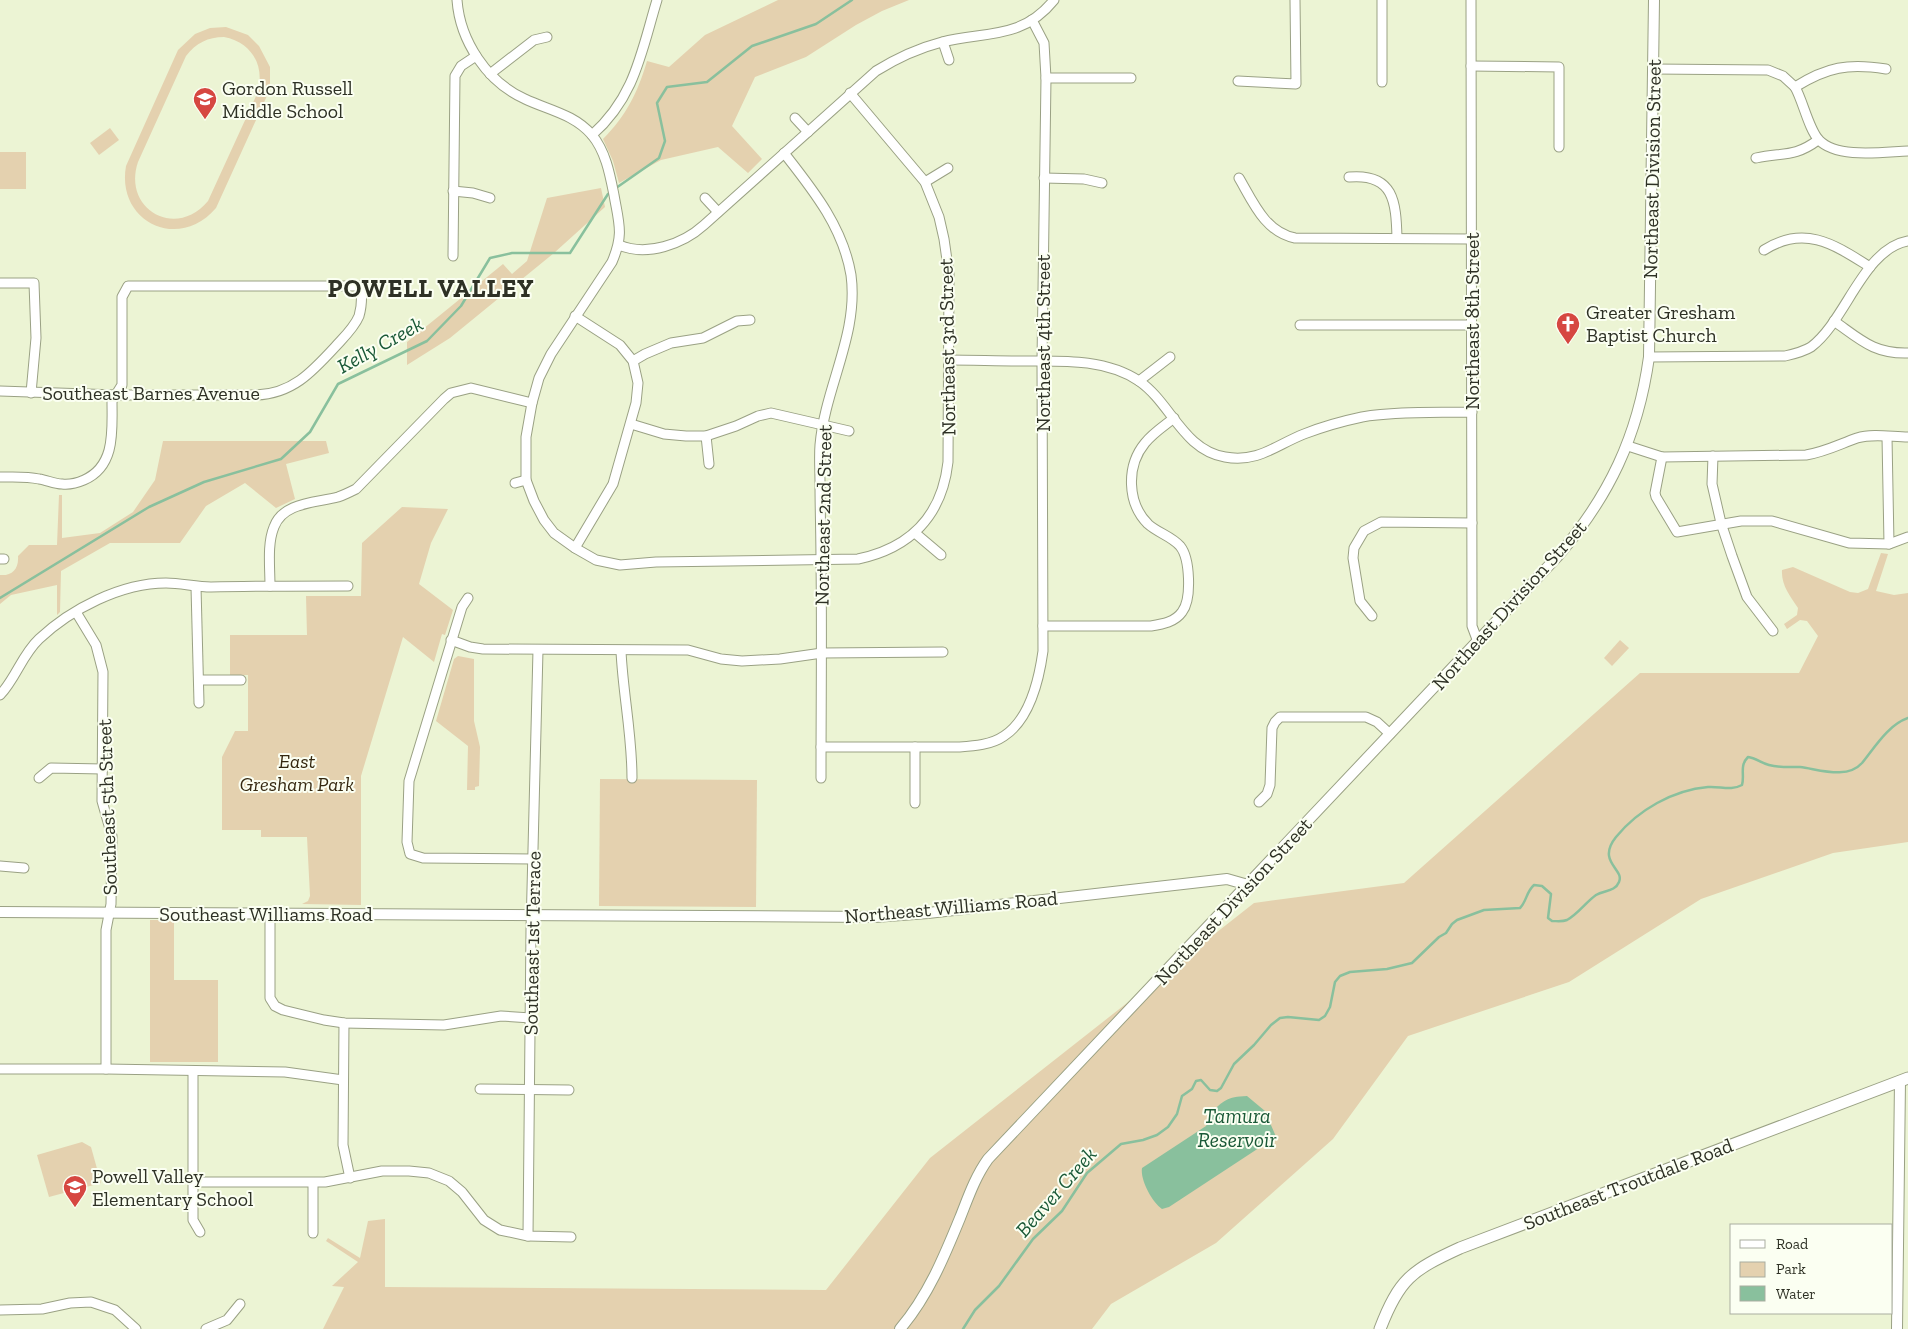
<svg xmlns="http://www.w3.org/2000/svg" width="1908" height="1329" viewBox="0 0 1908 1329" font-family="'Zilla Slab',serif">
<rect width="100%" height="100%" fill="#ecf4d4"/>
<g fill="#e4d1af" fill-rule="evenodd">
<path d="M778,0H909L882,11L856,25L806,57L755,77L732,126L762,159L748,173L718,147L661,160L619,183L613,161L603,139C626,116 638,92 647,61L669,67L705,35Z"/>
<path d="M226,27L248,35L259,46L270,67V83L266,98L216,208C179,252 116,222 126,166L178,50L195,34L210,28ZM224,37C252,42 266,67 257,94L208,201C176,240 122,209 138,162L186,56C196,43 208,37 224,37Z"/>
<polygon points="110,128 119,140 99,155 90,143"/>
<rect x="0" y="152" width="26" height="37"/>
<polygon points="601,188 605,207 554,253 450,338 407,365 407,342 503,264 512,274 527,261 547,198"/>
<path d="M163,441H326L329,453L286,464L295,499L276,508L245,483L206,506L180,543H110L61,571L60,612L57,615V585L11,595L0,604V575C12,576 19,569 18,556L29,545H57L59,495H62V538L100,533L133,512L155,480Z"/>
<polygon points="402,507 448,509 431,543 419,584 453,610 445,635 442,634 434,662 403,637 361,776 361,905 302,904 308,901 310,896 307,837 261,837 261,830 222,830 222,757 235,731 248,731 248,675 230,675 230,635 307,635 306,596 361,596 362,543"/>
<path d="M1881,553L1888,554L1876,591L1894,595L1908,593V842L1833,853L1701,899L1569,982L1408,1036L1333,1139L1216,1243L1111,1304L1092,1329H323L344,1287L332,1286L358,1262L326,1241L328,1238L360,1258L368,1221L385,1219V1287L826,1290L930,1158L1254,903L1404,883L1640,673H1799L1818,636L1807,621L1800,620L1787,629L1784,624L1797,615L1798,608C1790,596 1781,585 1782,570L1793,567L1850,592L1858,593L1868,589Z"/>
<polygon points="1620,640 1629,648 1612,666 1604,658"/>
<polygon points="458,656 474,659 474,721 480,747 479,786 475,787 475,790 467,790 468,746 436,721 454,659"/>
<polygon points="600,779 757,780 756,907 599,906"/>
<polygon points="150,920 174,920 174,980 218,980 218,1062 150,1062"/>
<polygon points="82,1142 91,1147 101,1183 49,1197 37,1155"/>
</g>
<path fill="#89c09d" d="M1247,1096L1265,1111L1277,1139L1268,1142L1169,1207L1162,1209C1152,1202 1140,1180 1142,1168L1206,1126L1209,1121V1114C1225,1100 1226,1097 1247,1096Z"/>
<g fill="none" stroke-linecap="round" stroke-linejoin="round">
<g stroke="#89c09d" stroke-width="2.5">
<polyline points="616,188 659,158 665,141 657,103 667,87 707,82 752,46 816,24 852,0"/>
<polyline points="0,598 149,507 204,482 281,459 310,432 338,384 427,341 461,306 490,258 512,253 570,253 608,194 611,192"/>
<path d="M963,1329L975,1310L999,1286L1033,1239L1062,1211L1087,1173L1121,1144L1143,1140L1157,1135L1168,1127L1177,1114L1182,1096L1192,1089L1196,1081L1201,1080L1210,1090L1217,1091L1221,1088L1234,1064L1254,1045L1271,1025L1280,1018L1288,1017L1319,1020L1325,1016L1330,1007L1335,982L1340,976L1350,972L1387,969L1412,963L1439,937L1446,933L1452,924L1457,920L1484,910L1520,908C1527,901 1526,892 1534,885L1542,886L1551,894L1548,918L1552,921C1557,921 1562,922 1567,920C1578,914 1586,902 1596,895C1604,890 1615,892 1619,882C1625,869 1596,862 1616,837C1638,810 1673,790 1708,787C1720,786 1731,791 1742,785C1745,775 1739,766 1748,757C1756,758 1761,763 1769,765C1779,768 1790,767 1800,767C1818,769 1847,780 1862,763C1875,747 1888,725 1908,718"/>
</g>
<g stroke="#9aa184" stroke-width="11">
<g id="minor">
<path d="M457,0C460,41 487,82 525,99C548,110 574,114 592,135C606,152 610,175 614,195C619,224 624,234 612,262L551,354L539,378L532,403L526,437V480L534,501L544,520L554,533L575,548L596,560L620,565L656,562L858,559C910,548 942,516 948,462L949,274L944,239L939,217L925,182L850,93"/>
<polyline points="1382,0 1382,82"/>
<polyline points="1471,0 1472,626 1478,642"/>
<polyline points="943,42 949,60"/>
<polyline points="1471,66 1559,67 1559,147"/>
<path d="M1653,69L1768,70L1783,76L1795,87C1803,101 1809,130 1819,140C1837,159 1883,152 1908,151"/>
<polyline points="490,74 534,40 547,37"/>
<polyline points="1046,78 1131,78"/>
<polyline points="1238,81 1296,84 1295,0"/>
<path d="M1795,87C1827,67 1848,63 1886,69"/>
<polyline points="795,118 808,132"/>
<path d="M592,135C635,97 641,53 657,0"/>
<path d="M784,153C813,190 843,227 851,275C859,334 825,387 820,445C819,457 820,470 820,483C820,509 821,536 821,562C822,634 821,706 821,778"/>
<path d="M1756,158C1782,152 1794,158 1818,140"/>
<path d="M1349,177C1394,173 1396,202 1397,238"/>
<polyline points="1044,178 1084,179 1102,183"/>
<path d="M1239,178C1253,202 1265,232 1295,238L1471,239"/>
<polyline points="925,182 948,168"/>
<polyline points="453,191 473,193 490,198"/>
<polyline points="705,198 718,212"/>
<path d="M619,245C647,257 683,244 704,225L876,71C897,58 919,48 942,42C985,31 1022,40 1054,0"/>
<path d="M1764,250C1805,224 1835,245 1870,267"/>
<polyline points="453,256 455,76 461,66 476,56"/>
<polyline points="0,283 34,283 36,338 31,393"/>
<path d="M1834,321C1861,340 1874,354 1908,353"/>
<polyline points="1300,325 1472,325"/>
<path d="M1649,357L1785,356C1794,354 1803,352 1811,347C1846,321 1863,249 1908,241"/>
<path d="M949,360C973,360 997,361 1021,361C1059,361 1105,358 1139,381C1171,403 1183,450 1225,457C1258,463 1276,445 1304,434C1322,427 1343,421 1362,417C1398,411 1436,413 1472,412"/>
<polyline points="633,361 645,354 671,343 703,338 737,321 750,320"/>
<polyline points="1139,381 1170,357"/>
<path d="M0,391L116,395H256C292,394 312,372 335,347C344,337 354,328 359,316C362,306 362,296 361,286H128L122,297V385L112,401C112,430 116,466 84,480C77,483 70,485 62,484C54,484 47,480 39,479C26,476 13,477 0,477"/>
<polyline points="631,424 664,434 686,436 706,436 736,426 758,416 771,413 849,431"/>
<polyline points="706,436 709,464"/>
<polyline points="1887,437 1889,544"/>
<path d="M1628,446L1662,457L1806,455C1825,452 1840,444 1857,438C1873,433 1892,437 1908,437"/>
<polyline points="1713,456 1712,484 1721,523 1732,556 1747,597 1773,631"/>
<polyline points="1662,457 1655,493 1656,497 1677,532 1741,521 1772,521 1849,543 1889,544 1908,537"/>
<polyline points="515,483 526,480"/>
<polyline points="915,533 941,555"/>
<polyline points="575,548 613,484 636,403 638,383 633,361 620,345 575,316"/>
<polyline points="0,559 4,559"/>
<path d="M270,586C270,567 267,544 274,527C283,502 316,503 338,497C344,495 350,492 356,489L444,399L451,393L471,388L532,403"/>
<polyline points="196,587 199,703"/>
<polyline points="468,598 462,607 409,781 407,842 410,854 423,858 533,859"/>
<polyline points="76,612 96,645 103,672 102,801 112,836 111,904 106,930 106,1069"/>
<polyline points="1372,616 1360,601 1353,558 1354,548 1364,531 1381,522 1472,523"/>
<path d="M1043,626H1151C1163,624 1175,622 1182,612C1192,599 1190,558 1180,546C1171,536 1158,533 1148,524C1127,503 1126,466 1145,443C1153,433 1164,426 1174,418"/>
<polyline points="451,640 470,647 483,649 688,650 721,659 742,661 780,659 822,653 943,652"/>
<path d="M621,651C623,694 632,734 632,778"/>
<polyline points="199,680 241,680"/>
<path d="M0,695C16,678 22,655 39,639C71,609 121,583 166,583C181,583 196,587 211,587C257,586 302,586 348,586"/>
<path d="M821,747H959C974,746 991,745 1004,736C1030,719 1039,680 1043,651L1042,361L1046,78L1044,43L1032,20"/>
<polyline points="915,747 915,803"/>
<polyline points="39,778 51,768 103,769"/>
<polyline points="1259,802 1267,794 1270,785 1272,728 1275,722 1280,717 1366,717 1377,722 1390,734"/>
<polyline points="0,866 24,868"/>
<polyline points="270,914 270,998 275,1006 283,1010 324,1020 344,1023 444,1025 501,1016 531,1018"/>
<polyline points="344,1023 343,1145 350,1178"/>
<polyline points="0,1069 106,1069 285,1072 343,1080"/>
<polyline points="193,1071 193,1220 200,1232"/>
<polyline points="480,1089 569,1090"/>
<polyline points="193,1182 325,1182 382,1171 409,1171 429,1173 449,1181 462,1192 484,1220 500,1230 528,1236 571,1237"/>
<polyline points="313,1233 313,1183"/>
<polyline points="528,1236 531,929 538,650"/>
<polyline points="0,1310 42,1309 70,1303 91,1302 115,1310 136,1329"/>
<polyline points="206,1329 227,1320 240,1304"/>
</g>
</g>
<g stroke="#9aa184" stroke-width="12">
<g id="tertiary">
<polyline points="0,912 875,917 928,913 1227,879 1248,885"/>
<path d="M900,1329C928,1296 944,1257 960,1218C968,1198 975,1177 988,1159L1557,557C1609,497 1638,436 1649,357L1654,0"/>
<polyline points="1897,1329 1900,1081"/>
</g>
</g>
<g stroke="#9aa184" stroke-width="13">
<path id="secondary" d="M1380,1329C1399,1279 1412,1270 1460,1248L1908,1078"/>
</g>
<use href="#minor" stroke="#fff" stroke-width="9"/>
<use href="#tertiary" stroke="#fff" stroke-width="10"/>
<use href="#secondary" stroke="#fff" stroke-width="11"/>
</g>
<defs>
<g id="school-pin" transform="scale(1.25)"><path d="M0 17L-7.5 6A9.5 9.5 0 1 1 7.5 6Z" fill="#d64741" stroke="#fbfff2"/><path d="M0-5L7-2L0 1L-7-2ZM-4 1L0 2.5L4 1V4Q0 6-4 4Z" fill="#fff"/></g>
<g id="church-pin" transform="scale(1.25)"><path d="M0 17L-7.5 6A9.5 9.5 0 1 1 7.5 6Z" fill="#d64741" stroke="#fbfff2"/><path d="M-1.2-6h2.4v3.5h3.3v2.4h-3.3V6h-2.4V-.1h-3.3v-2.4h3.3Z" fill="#fff"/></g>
</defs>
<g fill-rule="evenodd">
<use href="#school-pin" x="205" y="99"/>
<use href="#church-pin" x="1568" y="324"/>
<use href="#school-pin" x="75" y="1187"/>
</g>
<g text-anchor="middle" stroke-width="4" stroke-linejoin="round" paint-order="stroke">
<g font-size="20" fill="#2e3125" stroke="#fbfff2" text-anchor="start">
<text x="222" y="95">Gordon Russell<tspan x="222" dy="23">Middle School</tspan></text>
<text x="1586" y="319">Greater Gresham<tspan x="1586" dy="23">Baptist Church</tspan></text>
<text x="92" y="1183">Powell Valley<tspan x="92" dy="23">Elementary School</tspan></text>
</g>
<g font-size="20" fill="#2e3125" stroke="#fbfff2">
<text transform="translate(1652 169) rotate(-89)" y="7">Northeast Division Street</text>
<text transform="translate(1472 321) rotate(-90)" y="7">Northeast 8th Street</text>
<text transform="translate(1043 343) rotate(-90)" y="7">Northeast 4th Street</text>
<text transform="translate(947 347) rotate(-91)" y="7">Northeast 3rd Street</text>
<text x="151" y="400">Southeast Barnes Avenue</text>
<text transform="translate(823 515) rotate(-89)" y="7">Northeast 2nd Street</text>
<text transform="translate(1509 605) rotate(-48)" y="7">Northeast Division Street</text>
<text transform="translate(107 807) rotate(-92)" y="7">Southeast 5th Street</text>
<text transform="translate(1233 901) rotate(-47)" y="7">Northeast Division Street</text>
<text transform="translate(951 907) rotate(-5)" y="7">Northeast Williams Road</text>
<text x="266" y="921">Southeast Williams Road</text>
<text transform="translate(532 943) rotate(-89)" y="7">Southeast 1st Terrace</text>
<text transform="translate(1628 1184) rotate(-21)" y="7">Southeast Troutdale Road</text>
</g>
<g font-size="20" font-style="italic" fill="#352810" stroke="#fbfff2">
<text x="297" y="768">East<tspan x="297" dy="23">Gresham Park</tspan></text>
</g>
<g font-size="21" font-style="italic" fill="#1a5937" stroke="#fbfff2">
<text transform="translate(380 345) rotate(-29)" y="7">Kelly Creek</text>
<text x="1237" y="1123">Tamura<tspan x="1237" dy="24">Reservoir</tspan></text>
<text transform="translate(1056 1192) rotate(-49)" y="7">Beaver Creek</text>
</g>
<g font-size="25" font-weight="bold" letter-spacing="1" fill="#2e3125" stroke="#fbfff2">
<text x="431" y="297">POWELL VALLEY</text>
</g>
</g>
<rect x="1730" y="1224" width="162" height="90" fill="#fbfff2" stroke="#a9ada0"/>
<rect x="1740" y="1240" width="25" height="8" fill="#ffffff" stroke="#a9ada0"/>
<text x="1776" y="1249" font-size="15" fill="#2e3125">Road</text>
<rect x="1740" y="1262" width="25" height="15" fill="#e4d1af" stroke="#a9ada0"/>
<text x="1776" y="1274" font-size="15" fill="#2e3125">Park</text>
<rect x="1740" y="1286" width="25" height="15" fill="#89c09d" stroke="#a9ada0"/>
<text x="1776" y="1299" font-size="15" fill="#2e3125">Water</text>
</svg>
